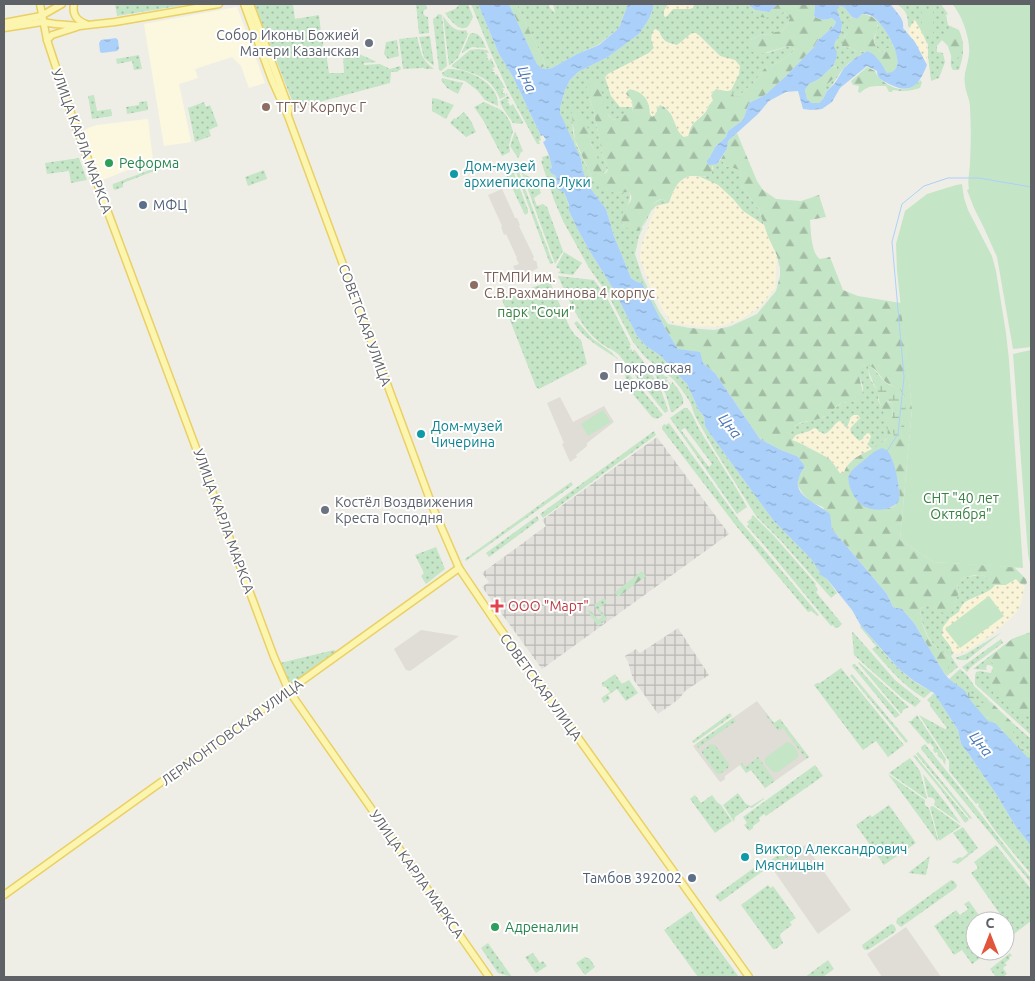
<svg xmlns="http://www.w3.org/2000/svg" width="1035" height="981" viewBox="0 0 1035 981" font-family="Ubuntu,sans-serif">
<defs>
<pattern id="industrial-grid" width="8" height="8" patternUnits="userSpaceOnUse" patternTransform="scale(1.25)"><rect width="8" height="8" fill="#e1e0db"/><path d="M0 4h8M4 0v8" fill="none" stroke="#bab9b5"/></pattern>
<pattern id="grass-dots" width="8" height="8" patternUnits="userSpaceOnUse" patternTransform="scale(1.25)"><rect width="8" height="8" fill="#c5e5c7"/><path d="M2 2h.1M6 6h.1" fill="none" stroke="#a3bda5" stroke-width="1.8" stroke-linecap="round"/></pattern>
<pattern id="forest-firs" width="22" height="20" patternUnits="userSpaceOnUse" patternTransform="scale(1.25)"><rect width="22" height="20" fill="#c5e5c7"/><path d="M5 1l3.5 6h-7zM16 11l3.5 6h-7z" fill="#a3bda5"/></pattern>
<pattern id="wetland-marsh" width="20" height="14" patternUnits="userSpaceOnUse" patternTransform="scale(1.25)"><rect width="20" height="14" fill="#c5e5c7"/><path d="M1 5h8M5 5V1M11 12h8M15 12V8" fill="none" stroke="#a3bda5"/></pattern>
<pattern id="sand-dots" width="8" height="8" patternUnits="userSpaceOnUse" patternTransform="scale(1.25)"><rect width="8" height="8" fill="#f9f4d8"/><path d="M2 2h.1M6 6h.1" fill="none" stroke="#cdc9b3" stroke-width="1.8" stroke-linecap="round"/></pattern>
<pattern id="water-ripples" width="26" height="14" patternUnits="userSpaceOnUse" patternTransform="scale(1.25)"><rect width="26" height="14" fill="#abd1fb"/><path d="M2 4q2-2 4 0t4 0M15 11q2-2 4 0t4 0" fill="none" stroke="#8eadcf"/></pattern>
</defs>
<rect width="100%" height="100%" fill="#efeee6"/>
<g fill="#fcf8df">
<polygon points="237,7 265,83 249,88 241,66 232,57 195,69 198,78 179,84 191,142 164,146 144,24"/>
<polygon points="148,119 153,160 105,179 101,179 99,178 82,132 88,128 97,125"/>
</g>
<g fill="url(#industrial-grid)">
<polygon points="657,437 729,534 542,669 482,587 489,582 482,573 546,526 542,520"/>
<polygon points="678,628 709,675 685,691 679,699 658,714 633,679 628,662 625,656 636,649 640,653"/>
</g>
<g fill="#dfddd5">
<polygon points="502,189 513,213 515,218 517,218 520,225 519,226 534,257 533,258 534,261 536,261 537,263 537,265 538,268 519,278 513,266 519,264 516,258 517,258 506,234 504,235 501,227 502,226 488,195"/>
<polygon points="560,397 573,422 604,406 614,422 587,443 587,446 576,455 577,457 570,462 562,444 564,443 547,403"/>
<polygon points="421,630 459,636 410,671 406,670 394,649"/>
<polygon points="757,701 774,723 780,719 809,757 765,788 751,770 746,773 740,765 725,776 725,779 721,782 719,781 693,746"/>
<polygon points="805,845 851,910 818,934 772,868"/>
<polygon points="906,927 941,977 882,977 867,954"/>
</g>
<g fill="url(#grass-dots)" fill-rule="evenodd">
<polygon points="115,4 190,4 117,16"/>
<polygon points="254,4 293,4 295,19 319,15 322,41 323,42 324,52 326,52 329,73 344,73 343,55 349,55 349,50 354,49 356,51 357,53 377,62 364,63 364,65 380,64 390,69 400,66 401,69 397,72 391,72 390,83 297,108 295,108"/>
<polygon points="416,4 426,4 427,9 424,10 423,13 425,16 428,17 429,33 419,34"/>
<path d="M460,4H468L473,17C473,17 470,24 469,25C461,35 449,19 445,13L455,9Z"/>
<polygon points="471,4 478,4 499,54 513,77 541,136 540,137 541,140 539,141 540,144 537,144 508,90 491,53"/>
<polygon points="516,4 538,5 549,4 550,8 555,13 553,4 628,4 619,28 598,45 577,54 552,68 546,69 541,68 544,66 545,62"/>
<path d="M653,4H668L664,11L665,17L667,16L673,9H689L694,6L693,4H748L755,10L753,12L777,15L780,13L784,12L790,18L787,25L782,31L775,32L769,35L761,34L751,40L767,53L789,46L793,47L794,51L785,58L771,66H767L764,69L755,81L738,97L734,96L731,90L739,74L731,59L724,58L720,56L699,35L692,33L678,45C667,43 663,42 659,31L651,39L654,48L649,53L608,74L620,107H632L633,111L631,113L614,120C608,117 593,93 587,86L590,101L593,108L603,157L608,168L604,174C598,164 595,152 590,141C585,130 578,119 572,109L573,132L576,144L591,176L607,190L618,193L629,192C633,200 624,210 621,219L624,226L643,228C647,217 650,203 662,199L669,203L656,206L651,211L639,236L635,254L644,282L642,283L637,282L631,278L614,236L606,209L591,189L583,172L581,159L562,119L560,113V108L565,90L570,80L578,72L608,57L639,34L649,19L653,9Z"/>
<path d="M897,4H941L948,14L946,15L948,25L959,30C965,44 964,55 959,70H953C949,65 951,57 953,51L942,40L937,46V52L943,53L945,62L939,78L931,81L928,56V44L908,26C908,14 906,11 897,4Z"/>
<path d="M839,6L844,7L852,17L850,18L848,22V33L843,38L844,47L852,48L857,52L867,51C859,56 850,61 844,68C837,76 835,83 827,91L824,90V86L833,79L837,67L833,66C837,56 834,56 834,46C834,41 839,37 841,32C843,24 839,16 837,9Z"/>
<polygon points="438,14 442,15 447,66 441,71 439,70 433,19 436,17"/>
<path d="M443,16C449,24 455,33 466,30L468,34L458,58L450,65H449Z"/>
<path d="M875,19C885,27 891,40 896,52L892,51L881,52L876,47L874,40L878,26Z"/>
<path d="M472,33C481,33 483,41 486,48L472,47L462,53V52L470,34Z"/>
<polygon points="430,36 434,66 424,58 419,37"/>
<path d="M417,37C422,55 420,57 434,69H425L424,68L403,69L399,39Z"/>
<polygon points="397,40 399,56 388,59 384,54 386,42"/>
<path d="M478,49L487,50L489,53H486L488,56L486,58H488L489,61L491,58L495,67L492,68L494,70L492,72H495V75L497,74L505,88H502L504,90L502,93H505V96L506,95V93L508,95L500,99C490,75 474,74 452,67V65L470,50Z"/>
<polygon points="139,55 142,69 134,70 132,61 117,64 116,59"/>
<path d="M448,69C463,68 485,77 494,91C497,96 498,101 498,106L485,100L477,90L465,81L443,76L442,73Z"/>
<polygon points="442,78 463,83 458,94 447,88 441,80"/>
<polygon points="94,95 97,111 111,109 112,116 92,119 88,96"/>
<path d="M508,96L510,99H507L509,101L507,103H509L510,106L513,104L523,122L522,124L513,123C509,117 501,107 500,101Z"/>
<polygon points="432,98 438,99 454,105 446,119 432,111"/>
<polygon points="147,101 148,110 127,114 126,107 139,105 139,102"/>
<polygon points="204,102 206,107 210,105 218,126 209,130 211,136 195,142 188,108"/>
<polygon points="484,102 501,110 506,115 510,122 513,131 509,145 510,152 502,156 483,120 474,107"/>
<polygon points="464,112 471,121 476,132 466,137 450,123 454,118 456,119 459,116"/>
<polygon points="515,131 523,151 521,152 519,157 518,158 510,146"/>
<polygon points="549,155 552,168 550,169 551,173 556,176 557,182 564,192 569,206 569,211 578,230 589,250 614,290 637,336 646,346 661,356 671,368 687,384 699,411 704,416 705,426 708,431 773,520 811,559 822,575 827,579 837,593 831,598 782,542 756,516 712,446 695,416 690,402 682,390 674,380 645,357 633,342 607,293 589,268 563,221 554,200 541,161 543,160 542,157"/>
<polygon points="79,158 87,180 71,183 69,171 47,174 45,163"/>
<polygon points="721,159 726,167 731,167 739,170 741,177 741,185 759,210 764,225 743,211 733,199 718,185 700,177 705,177 713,169 712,164 717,164"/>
<path d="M168,163H170L171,169H169L167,166L123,183V187L115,190C113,189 112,186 113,184Z"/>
<polygon points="264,170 267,179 248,186 245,177"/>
<polygon points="516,172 519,172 553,263 550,264"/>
<polygon points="514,173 528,210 528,213 525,215 506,175"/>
<polygon points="522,173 536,180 541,193 534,198 537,206 543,204 547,207 563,251 555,264"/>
<polygon points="564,252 582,263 573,275 558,273 560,271 560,269 556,267"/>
<path d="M558,276L594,280L607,298L631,345H629L631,347L629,350L632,349V351L633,352L634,349C648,367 663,388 668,411L665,413L619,355C613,349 605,347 599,342C578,324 569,300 558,276Z"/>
<polygon points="546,280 550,282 570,328 575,335 581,340 587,364 539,389 536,387 501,297 506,295 509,296 542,284 543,281"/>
<path d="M577,321L593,339L610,351L619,360C604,349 584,340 574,323Z"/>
<path d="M865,365H869C866,375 874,387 881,394L878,396V400C883,410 893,429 886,439C884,443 876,446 872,449L868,446L867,444L870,441L864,435L863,439L859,441L851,433L850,429L852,426L857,421L851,417L847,428L836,423C834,427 832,431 828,433C823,435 824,433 820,432C811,430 798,432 792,440L790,435L792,428L798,424L824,417L840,404L847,402L859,401C860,398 863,392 863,389C863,379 852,373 865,365Z"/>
<path d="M651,367L668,378L665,379L668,380L666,384L669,382L671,385L672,382L673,383C678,389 685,397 683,404L673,412H671L666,395Z"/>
<path d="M624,368L663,415C660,418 657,420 652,417L631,392L626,381Z"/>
<path d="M684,408H687C694,414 696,425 701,432C716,457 733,481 747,507L737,514L670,418ZM685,428L712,464L709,467L681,430Z"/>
<polygon points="669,423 739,520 819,615 817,616 812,611 808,612 737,527 662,429 662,427 664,424 666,425"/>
<polygon points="654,431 656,435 543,518 540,514"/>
<polygon points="571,482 573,485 466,561 465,559"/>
<polygon points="753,515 774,536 816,584 815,585 818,590 816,592 842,624 839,627 835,628 833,625 831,626 764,545 747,526 749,524 747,522 752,518 751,517"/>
<polygon points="537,516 539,520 489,557 486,553"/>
<polygon points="436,547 445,569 426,584 421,576 424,573 415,555"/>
<path d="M980,575C989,576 988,581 995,585L992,590L965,602L959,612L950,618L942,635L951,647L953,654L951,656L958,667L947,676L944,673L950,658C946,655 941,651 937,648C927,639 921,622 920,609L927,605H931L937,609L954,610C954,603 956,601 958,595C959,591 957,587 958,583C962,576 974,576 980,575Z"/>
<polygon points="604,598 607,602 599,608 607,619 598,626 587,611 590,610 598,620 602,617 594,605"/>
<path d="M861,626C882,649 903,680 932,691L924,698C903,686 888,667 872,649L876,646L860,627Z"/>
<polygon points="853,632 895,680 921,701 915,707 902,698 854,655 852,633"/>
<polygon points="1002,632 967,660 959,660 955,658 966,654"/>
<polygon points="1031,632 1031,735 975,684 975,676 976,672 980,671 991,673 992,672 991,671 993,668 992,666 989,665 987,665 986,668 987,670 973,669 1012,639"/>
<polygon points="1001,639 1003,643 972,666 967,672 962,667"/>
<polygon points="334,650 338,652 290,687 280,663"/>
<polygon points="859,662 909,707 903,710 901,714 858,663"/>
<polygon points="853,664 855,664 900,715 895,718 853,667 852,666"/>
<polygon points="841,668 904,745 888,757 876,741 863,750 814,685 817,683 820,683"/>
<path d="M960,669L967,675L975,687L994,705L988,701L979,707C970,694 965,685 949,679Z"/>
<polygon points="615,674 622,684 629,680 638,693 626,701 617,689 608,695 610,699 604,703 601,698 610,692 606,687 602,686 602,683"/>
<polygon points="852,674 908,741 906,743 850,676"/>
<polygon points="934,693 958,730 961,744 968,753 998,797 1014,824 1031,846 1031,874 996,832 983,813 984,813 983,811 982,811 978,806 979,805 978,803 976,804 949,771 949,761 919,715 945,729 947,728 930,706 930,703 927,700"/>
<polygon points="730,713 732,716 694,743 692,741"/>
<polygon points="766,713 774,723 780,719 809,757 806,759 783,728 778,731 765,714"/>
<polygon points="917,715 946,759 945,765 942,759 941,759 937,755 938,754 937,752 935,753 933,750 934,748 930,743 928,744 908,721 911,721"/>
<polygon points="733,718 736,721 698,748 696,744"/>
<path d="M1014,724L1031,739V753C1027,750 1019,748 1017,743C1015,739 1014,735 1012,731Z"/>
<polygon points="711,744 715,745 729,764 728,768 720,774 717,774 702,753 702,751"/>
<polygon points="925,744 976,808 1015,859 1031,878 1031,883 921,749 921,747"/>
<polygon points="918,752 972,818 970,819 916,754"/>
<polygon points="915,755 969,820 965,823 941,790 913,756"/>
<polygon points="758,757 775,781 765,788 751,770 746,773 740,764 742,763 746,767"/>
<polygon points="910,758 920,771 927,798 926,799 889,773"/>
<polygon points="815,765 823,776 766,816 764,814 759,818 760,821 753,826 753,828 749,831 744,825 747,823 743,817"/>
<polygon points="888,774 925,800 925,805 929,808 938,840 937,841"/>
<polygon points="923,774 945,802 961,824 934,805 935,801 933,798 928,797"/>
<polygon points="738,793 746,804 751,806 764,798 764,799 752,808 749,807 735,817 734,822 723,805"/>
<polygon points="695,795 701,803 712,795 717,802 721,805 732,821 715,833 690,799"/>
<polygon points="889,805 916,843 884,865 856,825 870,815 872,817"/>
<polygon points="933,806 961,826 939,841 930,807"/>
<polygon points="963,827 978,848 958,864 952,862 960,857 962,858 968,853 953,833"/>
<polygon points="793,844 797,850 769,871 764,865"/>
<polygon points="996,845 1031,889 1031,921 1014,934 971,873 978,868 974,862"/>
<polygon points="930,856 926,875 908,873"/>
<polygon points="758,865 763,871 720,902 715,896"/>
<polygon points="951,880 954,881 957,885 956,888 901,927 896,923 897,919"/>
<polygon points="768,885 771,888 773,886 796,918 790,922 792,925 781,933 780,936 783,943 776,949 773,949 741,905"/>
<polygon points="969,901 983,921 975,921 975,951 990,951 972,964 962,950 954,955 934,926 956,910 960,915 968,909 964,904"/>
<polygon points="691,911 697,920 739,977 698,977 664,930"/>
<polygon points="891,924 894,925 896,929 895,932 868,950 865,950 863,948 862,945"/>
<polygon points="488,943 512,977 498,973 481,948"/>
<polygon points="533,953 540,963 543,961 547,966 536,973 525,957"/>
<polygon points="1010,953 1012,956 1009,957 1010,959 1005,963 1007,965 1003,968 1007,974 1003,977 996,977 990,969"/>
<polygon points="585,957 590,959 595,967 585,975 576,963"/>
<polygon points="828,960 834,969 823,977 805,977"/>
</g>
<g fill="url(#forest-firs)" fill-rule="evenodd">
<polygon points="509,4 516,4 545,62 544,66 541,68 537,64"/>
<path d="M778,4H815L814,16C821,21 825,20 832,18L836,22L834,26L817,41L814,47L787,75L765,95L749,103L743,120L728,131L726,137L715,147L710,157L707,160L708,164H712V174C701,179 702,176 692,176C678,177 673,192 669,203C667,202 663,199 662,199C651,199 646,225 639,231C626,230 616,224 624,210C626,207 629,204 631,200C632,196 631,196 629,192L618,193L610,192L604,188L591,176L575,140L572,117V109L575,108C589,116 587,130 591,144C593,149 596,154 598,159C600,164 601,169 604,174L607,172L608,168L603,157L593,108C589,99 585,88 590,79L593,78C607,87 599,112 614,120L633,111L632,101L626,94L627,91L630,89C644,92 650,100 650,114L657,112V108L660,105L663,106L671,114L679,132L688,136C689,133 690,128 692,125C696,120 703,116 707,110C711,103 709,94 716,89L727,91L731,90L734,96L738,97L755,81L764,69L767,66H771L785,58L794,51L793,47L789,46L760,54H756L749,50L748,42L761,34L769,35L775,32L782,31L787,25L790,18L784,12C781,13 779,14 777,15C770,19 758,18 752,14L755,10L769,12Z"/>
<path d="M862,14C871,15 880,19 877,30C876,34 875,34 874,38C873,44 877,48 881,52H885L886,48H888L896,52C898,61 900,73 887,74L878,59L871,53L866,51L857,52L852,48L842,46L843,38L848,33V22L850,18L852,17L857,19Z"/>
<path d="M950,28C964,36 968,47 956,60L952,59L946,40V30Z"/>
<polygon points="833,66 837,67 837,72 833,79 825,86 824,90 827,91 823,99 819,103 812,103 807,99 805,90 809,84 819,79"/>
<path d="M867,67L875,71C879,82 898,93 910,88C914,86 917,83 920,80L922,82L920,88C911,91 903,92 893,90L892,92H889L886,86C875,86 868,85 860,93L858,92L859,86L853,85L851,81Z"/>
<path d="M737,133L757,181L763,190L776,199L801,201L819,195L826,217L810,220C811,231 811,253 820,259L830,257L843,290L858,296L901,303L912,409L900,540L934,562L1014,567L1026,579L1027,583L1025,585L1013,581C1007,586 997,589 991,583C988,580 990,579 986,577C983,575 979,575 975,575C969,576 960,578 958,584C957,588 959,592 958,595C956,601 954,605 954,610C940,622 936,597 920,609C921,622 926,639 936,647C941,651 945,654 950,658L948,669L944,673L914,623L902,609L893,607L887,594L832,529L831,523L823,507L810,502L803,494L798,486V479L805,466L797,456L781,450L760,439L715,373L703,363L678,349L665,328L642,283L644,282L642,276L659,311L668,324L690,328L714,330L731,326L757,314L776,291L780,276V268L777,256L768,237L759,210L741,185V177L739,170L731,167H726L721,159L727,149L728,141ZM865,365C877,366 879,377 887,383C895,388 899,386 904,396L894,437L892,418L893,407L892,403L888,402L881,394L878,396C881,413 892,422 886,440L855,458L840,473C836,468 833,461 828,458C819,452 794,442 790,435C796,417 809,424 823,417C831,414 835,406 842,403C849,401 856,403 862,400C866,387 852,373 865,365ZM890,456C894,467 904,493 897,503C895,506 893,507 890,508L858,501L851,488L850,474C863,457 871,459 890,456Z"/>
<polygon points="642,571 646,576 618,597 615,592"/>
<path d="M1031,632V722L1029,717C1015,712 1008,710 1000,697L995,696C989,686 989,676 995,666L991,662L987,660L1012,639Z"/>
<path d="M988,701L994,705L1014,724L1015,727L1012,731H1004L995,726L994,723L997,720L996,718C987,720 984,714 979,707L982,703Z"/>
</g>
<g fill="url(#wetland-marsh)">
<path d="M869,365C877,371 879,376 885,382C890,387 898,385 902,392C904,395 904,399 905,403C907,417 905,425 901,438L897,439L894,437C893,432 892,426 892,420C892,414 894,409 892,403C879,399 872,381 868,369Z"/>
<path d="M949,679C955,681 960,682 965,687C970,692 971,696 977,699L978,704L988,718L995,716L998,720L994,723H988L951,685Z"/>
<path d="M1002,731H1012C1014,735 1015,739 1017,743C1019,748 1026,750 1031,753V763L1021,756Z"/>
</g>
<g fill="url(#sand-dots)">
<polygon points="668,4 693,4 693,8 689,9 673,9 667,16 665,17 664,15 664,11"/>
<path d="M915,20C924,36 931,45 926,63L908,33L912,23Z"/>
<path d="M655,29L659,31C663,42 667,43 677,45L692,33H696L720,56L735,60L740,66L739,74L731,90L727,91L716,89L713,91L711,95L713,101L708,106C706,115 698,118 692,125C690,128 689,133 688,136L684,137C673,130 676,110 660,105L657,108L655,115L652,117L650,114C650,101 644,92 630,89L627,91L626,94L632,101V107H620L611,96L605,77L608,74L649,53L654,48C652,41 649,35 655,29Z"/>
<path d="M692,176L700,177L718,185L733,199L743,211L764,225L768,237L777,256L775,288L759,308L740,320L718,327L696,326L672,323L664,312L651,288L640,259L641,246L656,206L669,203C675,189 676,180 692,176Z"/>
<path d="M854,415H858L860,418L852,426L850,429L851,433L859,441L863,439L867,433L870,434L871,437L867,444L872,449C860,455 848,459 844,473H840L830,459L805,445L792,440L796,435L808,432L814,428L817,429C825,443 832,425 839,421L843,422L844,426L847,428L851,417Z"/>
<path d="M1016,579L1021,585H1025C1023,592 1021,606 1017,611C1008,623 975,649 961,653C960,653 955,654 953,654L951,647L942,635L943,627L950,618L959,612C963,595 986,598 995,585H1006Z"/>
</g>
<g fill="#c5e5c7">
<path d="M952,4H1031V347L1013,349L997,257L984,228L974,208L967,190L969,189C967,180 970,171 970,162C971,144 971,125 970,107C970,100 966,93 965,85C963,74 968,65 969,54C971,41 962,14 952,4Z"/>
<rect x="922" y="11" width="11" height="23"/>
<polygon points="962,184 964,198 968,210 992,256 996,271 1006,333 1009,360 1023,568 934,562 900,540 912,409 897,271 896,244 905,211 927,194 956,185"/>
<polygon points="1031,350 1031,569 1028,554 1013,354"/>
<polygon points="603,410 611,422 588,436 581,424"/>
<polygon points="989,596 1004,616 960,648 945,629"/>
<path d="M787,742C793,743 799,751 798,757L778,772H773L765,763V758Z"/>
</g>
<g fill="url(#water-ripples)" fill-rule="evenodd">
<path d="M478,4H509L537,64L541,68L546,69L552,68L577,54L599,45L619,28L628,4H653V9L649,19L639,34L608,57L578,72L570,80L565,90L560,108V113L581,159L583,172L591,189L606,209L614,236L631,278L637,282L642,283L665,328L678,349L700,352L703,363L715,373L760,439L781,450L797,456L805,466C802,471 799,476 798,481C795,497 820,505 830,514L832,529L887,594L893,607L902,609L914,623L944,673L949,679L965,691L971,701L988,721L995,723L1028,758L1031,759V846L1014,824L998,797L968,753L961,744L958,730L934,693L914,681L899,669L861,626L852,610L827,579L819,574L820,572L811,559L773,520L708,431L705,426L704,416L699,411L687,384L671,368L661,356L646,346L637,336L614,290L589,250L578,230L569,211V205L564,192L558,190L556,185L557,182L556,176L551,173L549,169L552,168L549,155L543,142L546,140L543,135L541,136L513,77L499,54Z"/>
<polygon points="748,4 778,4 769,12 755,10"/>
<path d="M815,4H891C895,12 905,18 903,28L915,42L927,65C924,72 921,80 915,85C906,92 898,88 889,84C882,80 877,79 877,71L867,66L840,88L832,102L822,109L811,110L803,109L798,91L786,92L769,101L758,114L728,141L727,149L717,164L709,165L707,163V160L710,157L715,147L726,137L728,131L743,120L749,103L765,95L787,75L814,47L817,41L834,26L836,22L832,18C825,20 821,21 814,16ZM839,6L844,7L852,17L857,19L862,14C864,14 868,14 870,15C884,21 913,72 887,73C882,65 877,54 867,51L854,59L844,68L835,83L827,91L823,99L819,103H812L807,99L805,90L809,84L819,79L833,66L836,59L837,52L834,47L835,42L841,33L842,24L837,9Z"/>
<polygon points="116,38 118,40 119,49 117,51 102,53 100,52 99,43 101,40"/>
<path d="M882,448C886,450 886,449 889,453C895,462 901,490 899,501C892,511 874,512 863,506C855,501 846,484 849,475C852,469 858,465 863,461C869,456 874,451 882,448Z"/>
</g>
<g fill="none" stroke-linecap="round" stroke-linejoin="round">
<polyline stroke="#abd1fb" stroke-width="1" points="887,451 898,434 904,377 892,242 902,204 924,186 948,178 979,178 1031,187"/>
<g stroke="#ead064" stroke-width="9">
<g id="major">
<polyline points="40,4 47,40 72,116 274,657 289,691 489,977"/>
<path d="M74,4C72,14 76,20 86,24"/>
<polyline points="244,4 272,80 288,116 433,508 459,568 499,627 749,977"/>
<polyline points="250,4 289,108 288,113"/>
<polyline points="4,23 41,16 62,4"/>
<polyline points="4,28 42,22 55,24 80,26 88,25 115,22 219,4"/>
<polyline points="47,40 52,35 77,27"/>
<polyline points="4,895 459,568"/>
</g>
</g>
<use href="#major" stroke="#fbf5b0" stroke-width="6"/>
</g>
<g fill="#6b7280" stroke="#fff" stroke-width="2">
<circle cx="369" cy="43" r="5"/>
<circle cx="604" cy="376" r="5"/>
<circle cx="325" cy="510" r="5"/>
</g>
<g fill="#8d6e63" stroke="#fff" stroke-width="2">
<circle cx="266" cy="107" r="5"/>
<circle cx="474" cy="285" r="5"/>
</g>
<g fill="#2e9e5b" stroke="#fff" stroke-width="2">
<circle cx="109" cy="163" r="5"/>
<circle cx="495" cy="927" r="5"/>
</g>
<g fill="#0f9aa8" stroke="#fff" stroke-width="2">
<circle cx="454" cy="174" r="5"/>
<circle cx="421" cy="434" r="5"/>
<circle cx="745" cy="857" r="5"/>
</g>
<g fill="#5c6f8a" stroke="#fff" stroke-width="2">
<circle cx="143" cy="205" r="5"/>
<circle cx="692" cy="878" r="5"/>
</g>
<path fill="#e0444e" stroke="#fff" stroke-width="2" d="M494.5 598.5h5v5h5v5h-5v5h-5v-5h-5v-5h5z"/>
<g text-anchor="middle" stroke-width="4" stroke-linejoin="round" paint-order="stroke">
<g font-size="14" fill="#5b616d" stroke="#fff" text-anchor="start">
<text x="359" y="40" text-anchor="end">Собор Иконы Божией<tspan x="359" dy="16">Матери Казанская</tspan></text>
<text x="614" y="373">Покровская<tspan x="614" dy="16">церковь</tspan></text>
<text x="335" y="507">Костёл Воздвижения<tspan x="335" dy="16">Креста Господня</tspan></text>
</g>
<g font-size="14" fill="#785e54" stroke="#fff" text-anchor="start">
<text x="276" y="112">ТГТУ Корпус Г</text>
<text x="484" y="282">ТГМПИ им.<tspan x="484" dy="16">С.В.Рахманинова 4 корпус</tspan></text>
</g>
<g font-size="14" fill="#5e6166" stroke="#fff">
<text transform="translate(82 141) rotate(70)" y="5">УЛИЦА КАРЛА МАРКСА</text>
<text transform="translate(365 325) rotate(70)" y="5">СОВЕТСКАЯ УЛИЦА</text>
<text transform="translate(224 521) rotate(70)" y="5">УЛИЦА КАРЛА МАРКСА</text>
<text transform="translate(541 687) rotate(54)" y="5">СОВЕТСКАЯ УЛИЦА</text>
<text transform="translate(232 732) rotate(-36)" y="5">ЛЕРМОНТОВСКАЯ УЛИЦА</text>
<text transform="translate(417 874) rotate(55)" y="5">УЛИЦА КАРЛА МАРКСА</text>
</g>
<g font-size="14" fill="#27864d" stroke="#fff" text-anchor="start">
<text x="119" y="168">Реформа</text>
<text x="505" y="932">Адреналин</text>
</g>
<g font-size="14" fill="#0d838f" stroke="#fff" text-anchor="start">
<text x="464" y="171">Дом-музей<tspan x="464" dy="16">архиепископа Луки</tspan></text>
<text x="431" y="431">Дом-музей<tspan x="431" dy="16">Чичерина</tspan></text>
<text x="755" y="854">Виктор Александрович<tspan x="755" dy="16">Мясницын</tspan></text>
</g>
<g font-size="14" fill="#4e5e75" stroke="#fff" text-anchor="start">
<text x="153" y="210">МФЦ</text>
<text x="682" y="883" text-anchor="end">Тамбов 392002</text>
</g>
<g font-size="14" fill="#398143" stroke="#fff">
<text x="536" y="317">парк "Сочи"</text>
<text x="961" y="503">СНТ "40 лет<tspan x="961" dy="16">Октября"</tspan></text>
</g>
<g font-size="14" fill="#be3a42" stroke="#fff" text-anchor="start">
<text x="508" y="611">ООО "Март"</text>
</g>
<g font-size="15" font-style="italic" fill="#4b76b5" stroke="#fff">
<text transform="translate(527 79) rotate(68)" y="5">Цна</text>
<text transform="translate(730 426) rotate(52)" y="5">Цна</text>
<text transform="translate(981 744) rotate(52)" y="5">Цна</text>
</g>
</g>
<rect width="1035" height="981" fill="none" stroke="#5e6166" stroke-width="10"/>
<g transform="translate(990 936)"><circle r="24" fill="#ffffff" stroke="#bfc0c2"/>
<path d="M0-4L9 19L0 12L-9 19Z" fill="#e1563b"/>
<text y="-8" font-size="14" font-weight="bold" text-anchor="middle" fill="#5e6166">С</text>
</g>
</svg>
